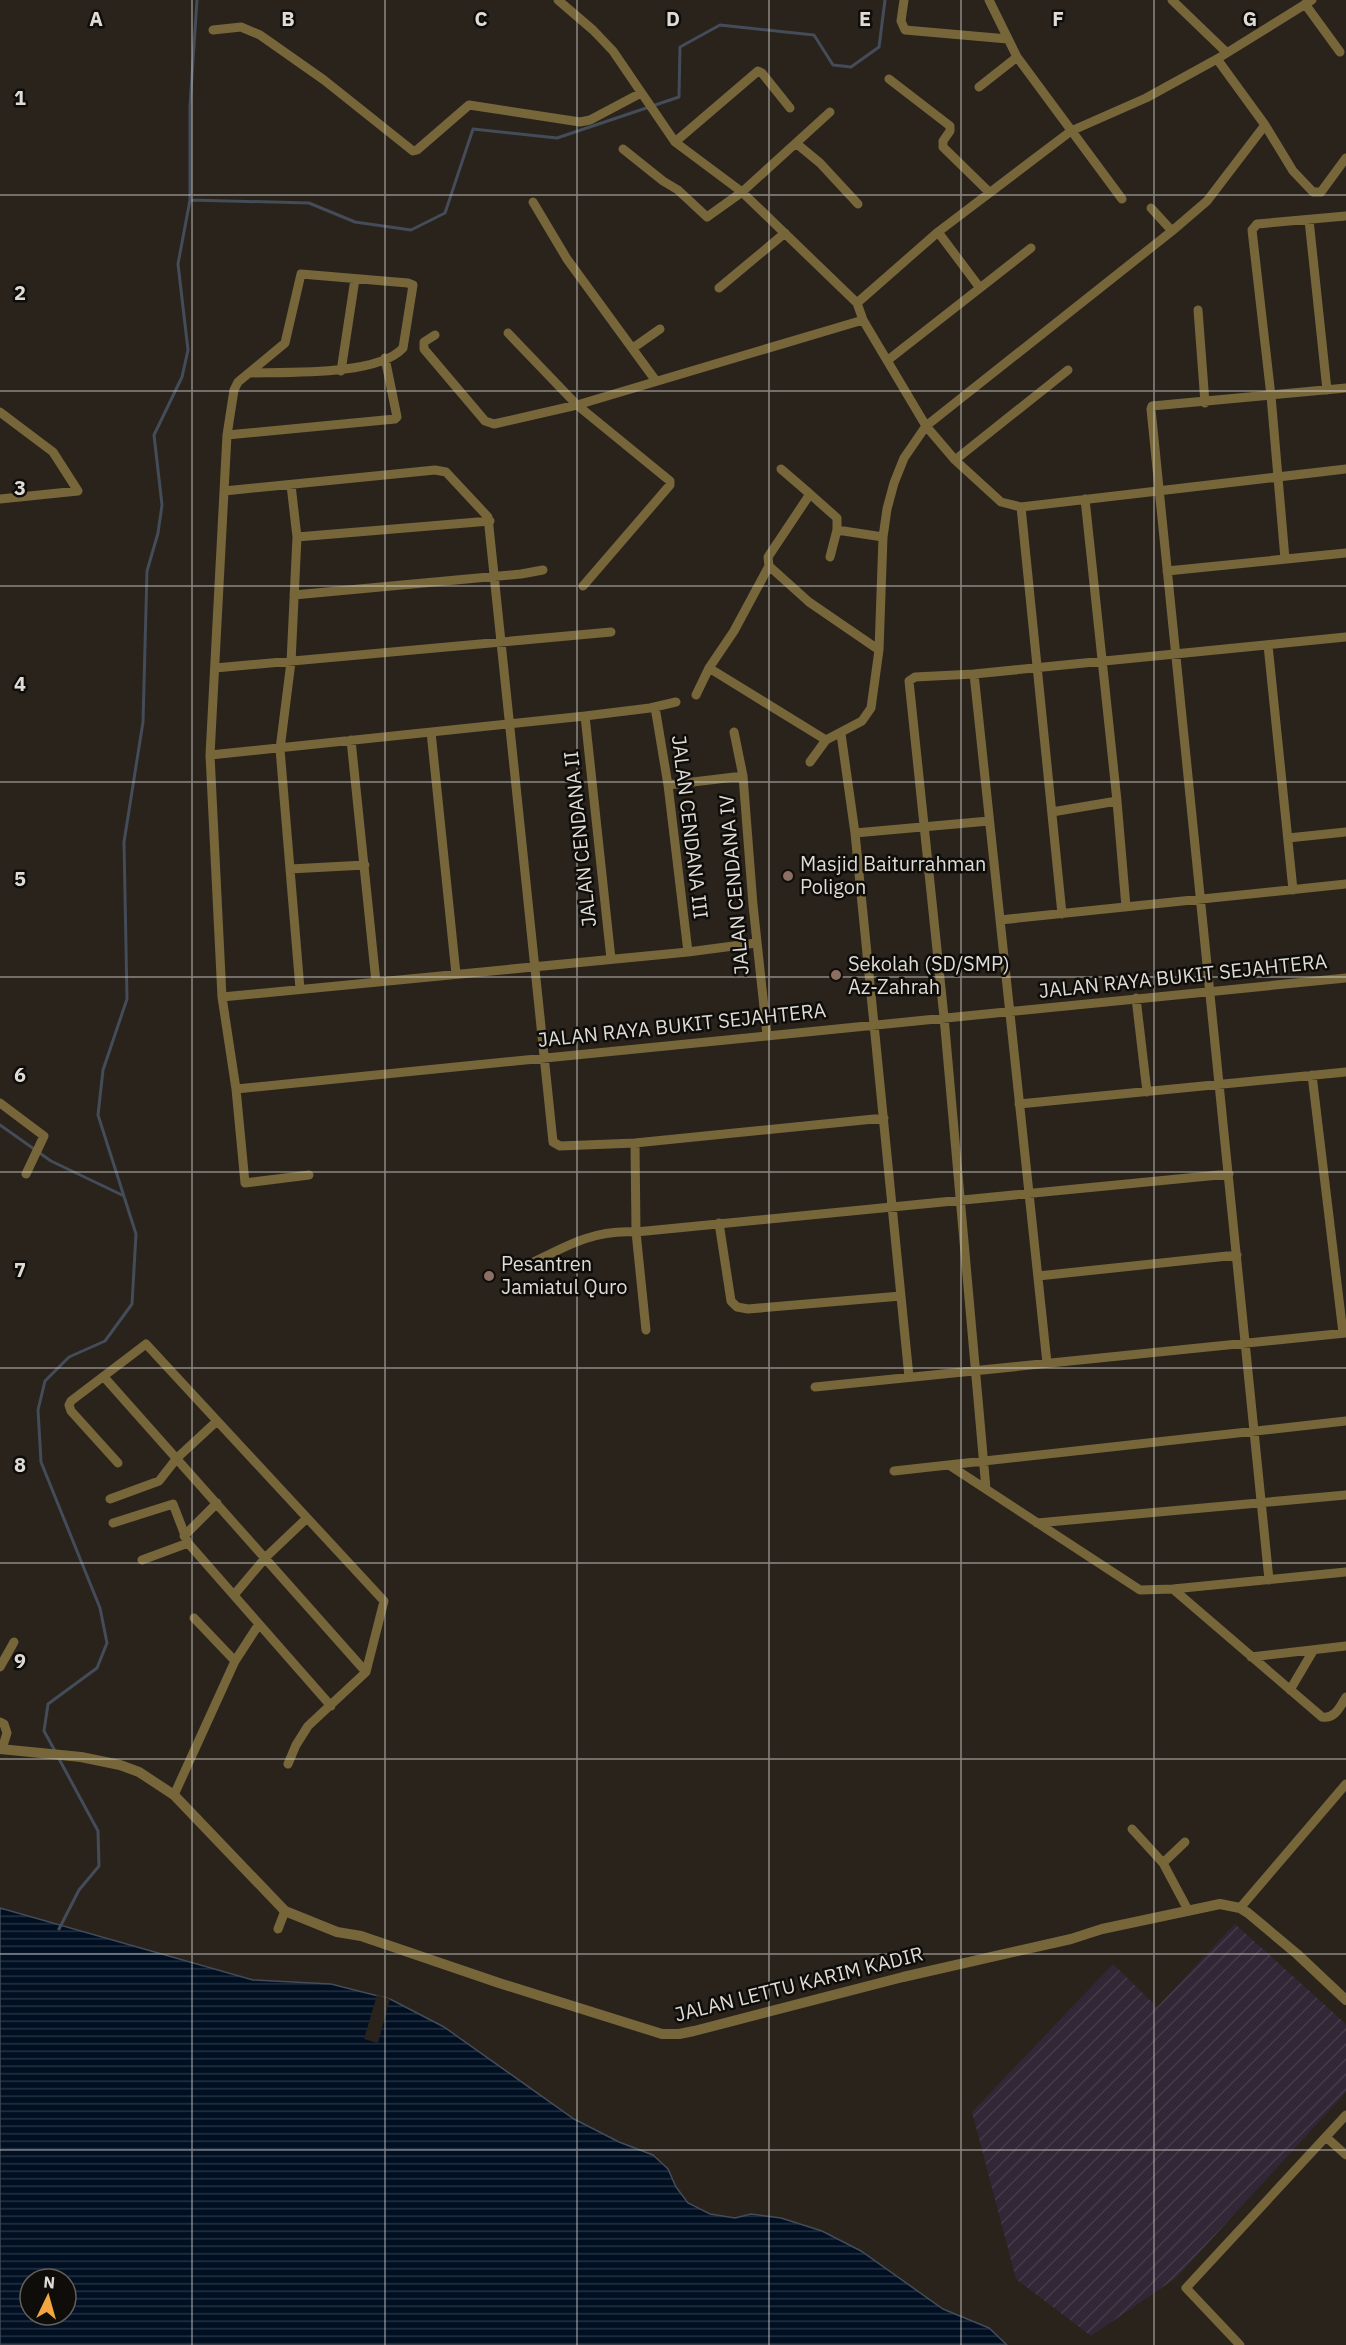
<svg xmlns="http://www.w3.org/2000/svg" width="1346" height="2345" viewBox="0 0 1346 2345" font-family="'IBM Plex Sans',sans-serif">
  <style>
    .industrial { fill: url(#industrial-furrows) }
    .water { fill: url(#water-rules); stroke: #434c58; stroke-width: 1.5; fill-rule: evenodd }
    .pier { fill: #29231c }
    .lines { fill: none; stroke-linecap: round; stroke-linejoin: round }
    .stream { stroke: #434c58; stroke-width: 3 }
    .minor { stroke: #766639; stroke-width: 9 }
    .tertiary { stroke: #766639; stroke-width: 10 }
    .grid { fill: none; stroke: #dfdbd6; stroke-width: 1.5; stroke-opacity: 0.55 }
    .education-dot { fill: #8d6e63; stroke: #0f0d0a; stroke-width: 2 }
    .labels { text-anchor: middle; stroke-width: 5; stroke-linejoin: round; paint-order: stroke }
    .street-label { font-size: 20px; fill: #dfdbd6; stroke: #0f0d0a }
    .poi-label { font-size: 20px; fill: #dfdbd6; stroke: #0f0d0a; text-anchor: start }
    .grid-label { font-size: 20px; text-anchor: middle; font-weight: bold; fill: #dfdbd6; stroke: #0f0d0a; stroke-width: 5; stroke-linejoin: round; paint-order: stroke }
  </style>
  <defs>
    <pattern id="industrial-furrows" width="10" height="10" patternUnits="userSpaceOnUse" patternTransform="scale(1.5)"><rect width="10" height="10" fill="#312736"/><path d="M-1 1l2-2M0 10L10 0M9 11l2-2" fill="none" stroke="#453c49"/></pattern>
    <pattern id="water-rules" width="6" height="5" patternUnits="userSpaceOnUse" patternTransform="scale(1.5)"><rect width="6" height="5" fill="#000f22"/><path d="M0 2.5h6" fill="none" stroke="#253141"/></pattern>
  </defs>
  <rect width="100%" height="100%" fill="#29231c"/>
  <path class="industrial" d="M1235 1924 1346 2024V2092L1176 2278 1091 2336 1016 2279 972 2112 1113 1964 1157 2007Z"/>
  <path class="water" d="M0 1908 253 1980 331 1984 390 1999 444 2027 574 2119 619 2142 653 2155 668 2169 676 2187 688 2203 710 2214 735 2218 751 2214 781 2218 822 2231 861 2251 943 2309 989 2328 1007 2345H0ZM30 2279H66V2315H30Z"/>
  <path class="pier" d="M377 1995 390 1999 378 2043 364 2039Z"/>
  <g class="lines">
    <path class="stream" d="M190 200 309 203 355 222 411 230 445 213 473 129 557 138 679 97 680 47 720 25 814 35 833 65 851 67 879 47 885 0
      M0 1125 51 1161 122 1195
      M55 1751 44 1731 48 1704 97 1668 107 1643 100 1608 41 1462 38 1410 45 1381 69 1357 105 1341 132 1304 136 1234 98 1115 103 1070 127 999 124 842 143 722 147 571 158 533 162 505 154 435 182 377 188 350 178 264 190 200V106L197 0
      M58 1757 98 1831 99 1866 79 1890 59 1929"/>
    <path class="minor" d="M558 0 593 30 613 51 675 142 742 192 857 303 863 320 926 426 955 460 1001 502 1021 507 1346 469
      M904 0 901 21 905 30 1008 39
      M989 0 1017 57 1122 199
      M1172 0 1226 52
      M1305 4 1340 52
      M213 30 241 27 260 35 324 80 413 151 417 150 469 105 580 122 590 120 641 93
      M1217 59 1265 125 1293 171 1313 192H1321L1346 158
      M889 79 950 126V131L943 141V147L989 192
      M979 87 1017 57
      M675 142 758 71 762 73 790 108
      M797 144 820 163 858 204
      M623 149 663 181 678 190 707 217 742 192 830 112
      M533 202 567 259 656 381
      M1309 220 1327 390
      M1172 231 1207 201 1265 125
      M719 288 785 233
      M980 288 1031 248
      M857 303 938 232 1071 131 1146 98 1217 59 1312 0
      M1198 310 1205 403
      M508 333 577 405 670 481V485L583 586
      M435 335 424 342V349L485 421 494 424 577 405 863 320
      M633 348 660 329
      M888 360 980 288 938 232
      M341 371 355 279
      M249 373C285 372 378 376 403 348L413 285 408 283 301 274 285 343 238 382 234 390 227 435 210 755 222 997 236 1089 245 1183 309 1175
      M0 412 53 452 78 491 0 499
      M227 435 395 419 397 417 385 358
      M955 460 1068 370
      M291 485 297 537 291 662 280 749 300 989
      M224 491 435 470 446 472 488 517 553 1142 560 1146 635 1143 884 1118
      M810 494 837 518V530L830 557
      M1085 499 1117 801 1126 907
      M1021 507 1062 914
      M837 530 883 537
      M297 537 490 521
      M1285 559 1271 396 1252 230 1257 224 1346 216
      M769 566 809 602 879 650
      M1167 571 1346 553
      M294 595 521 574 543 570
      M1268 645 1293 890
      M215 668 611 632
      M709 668 826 740
      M974 674 1047 1363
      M696 695 709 668 734 631 769 566 768 557 810 494 781 469
      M655 707 668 785 688 952
      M585 716 611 959
      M431 732 456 974
      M734 732 743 776 753 905 767 1035
      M841 734 855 833 909 1377
      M351 740 376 982
      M210 755 585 716 650 708 676 702
      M810 762 826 740 862 721 871 708 879 650 883 537 887 509 894 483 904 458 926 426 1172 231 1151 208
      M668 785 743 776
      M1052 812 1117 801
      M855 833 989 821
      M1288 838 1346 832
      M290 869 365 865
      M1000 920 1346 884
      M222 997 688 952 756 943
      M1136 998 1147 1092
      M1312 1075 1343 1333
      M236 1089 1346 978
      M0 1103 44 1136 26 1174
      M1019 1104 1346 1072
      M635 1143 636 1232 646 1330
      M719 1223 731 1301 737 1307 748 1309 901 1296
      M526 1266C564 1247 593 1229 636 1232L1229 1174
      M1038 1276 1237 1255
      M104 1377 366 1672
      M815 1387 1346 1333
      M118 1463 71 1411 69 1405 71 1401 146 1344 384 1601 366 1672 308 1726 296 1745 288 1764
      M949 1465 1140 1590 1173 1589 1346 1572
      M894 1471 1346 1421
      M986 1489 944 1017 909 681 915 677 974 674 1346 637
      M110 1499 159 1481 177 1458 217 1421
      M113 1523 173 1504 188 1543 331 1706
      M1037 1523 1346 1495
      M184 1536 217 1503
      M142 1560 188 1543
      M1269 1580 1151 409 1152 406 1346 388
      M1173 1589 1322 1717C1335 1719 1340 1707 1346 1697
      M234 1595 266 1557 307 1518
      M194 1618 235 1661
      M1251 1657 1346 1646
      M0 1667 14 1642
      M1290 1690 1313 1651
      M0 1722 4 1724 7 1733 2 1749
      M174 1795 235 1661 259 1624
      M1132 1829 1163 1863 1188 1910
      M1163 1863 1185 1842
      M1240 1908 1346 1784
      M278 1929 285 1911
      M1326 2137 1346 2155
      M1240 2345 1186 2288 1346 2115"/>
    <path class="tertiary" d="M0 1749 81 1757 120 1765 139 1772 174 1795 285 1911 337 1932 361 1936 499 1983 662 2034H679L694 2031 903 1977 1071 1939 1102 1929 1220 1904 1240 1908 1248 1913 1297 1954 1346 2000"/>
  </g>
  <path class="grid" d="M192 0V2345M385 0V2345M577 0V2345M769 0V2345M961 0V2345M1154 0V2345M0 195H1346M0 391H1346M0 586H1346M0 782H1346M0 977H1346M0 1172H1346M0 1368H1346M0 1563H1346M0 1759H1346M0 1954H1346M0 2150H1346"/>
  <g class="education-dot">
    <circle cx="788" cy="876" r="6"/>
    <circle cx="836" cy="975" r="6"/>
    <circle cx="489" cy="1276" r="6"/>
  </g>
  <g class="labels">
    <g class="street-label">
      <text transform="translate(690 827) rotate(83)" y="7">JALAN CENDANA III</text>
      <text transform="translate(580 839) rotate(-96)" y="7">JALAN CENDANA II</text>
      <text transform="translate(734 885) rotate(-95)" y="7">JALAN CENDANA IV</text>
      <text transform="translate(1183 976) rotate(-6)" y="7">JALAN RAYA BUKIT SEJAHTERA</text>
      <text transform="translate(682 1025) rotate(-6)" y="7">JALAN RAYA BUKIT SEJAHTERA</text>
      <text transform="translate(799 1984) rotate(-14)" y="7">JALAN LETTU KARIM KADIR</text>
    </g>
    <g class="poi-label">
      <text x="800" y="871">Masjid Baiturrahman<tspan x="800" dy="23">Poligon</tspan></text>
      <text x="848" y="971">Sekolah (SD/SMP)<tspan x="848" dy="23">Az-Zahrah</tspan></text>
      <text x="501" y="1271">Pesantren<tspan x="501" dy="23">Jamiatul Quro</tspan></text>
    </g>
  </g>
  <g class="grid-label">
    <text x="96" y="26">A</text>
    <text x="288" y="26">B</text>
    <text x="481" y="26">C</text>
    <text x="673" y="26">D</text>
    <text x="865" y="26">E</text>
    <text x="1058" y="26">F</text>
    <text x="1250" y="26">G</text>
    <text x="20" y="105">1</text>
    <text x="20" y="300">2</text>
    <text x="20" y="495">3</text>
    <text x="20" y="691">4</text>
    <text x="20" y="886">5</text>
    <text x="20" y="1082">6</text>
    <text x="20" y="1277">7</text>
    <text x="20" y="1472">8</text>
    <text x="20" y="1668">9</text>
  </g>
  <g transform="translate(48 2297) rotate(5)"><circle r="28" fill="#0f0d0a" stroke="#625f5c" stroke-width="1.5"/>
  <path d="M0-4.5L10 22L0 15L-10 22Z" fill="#f2a541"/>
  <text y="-9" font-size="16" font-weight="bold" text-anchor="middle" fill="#dfdbd6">N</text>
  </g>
</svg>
